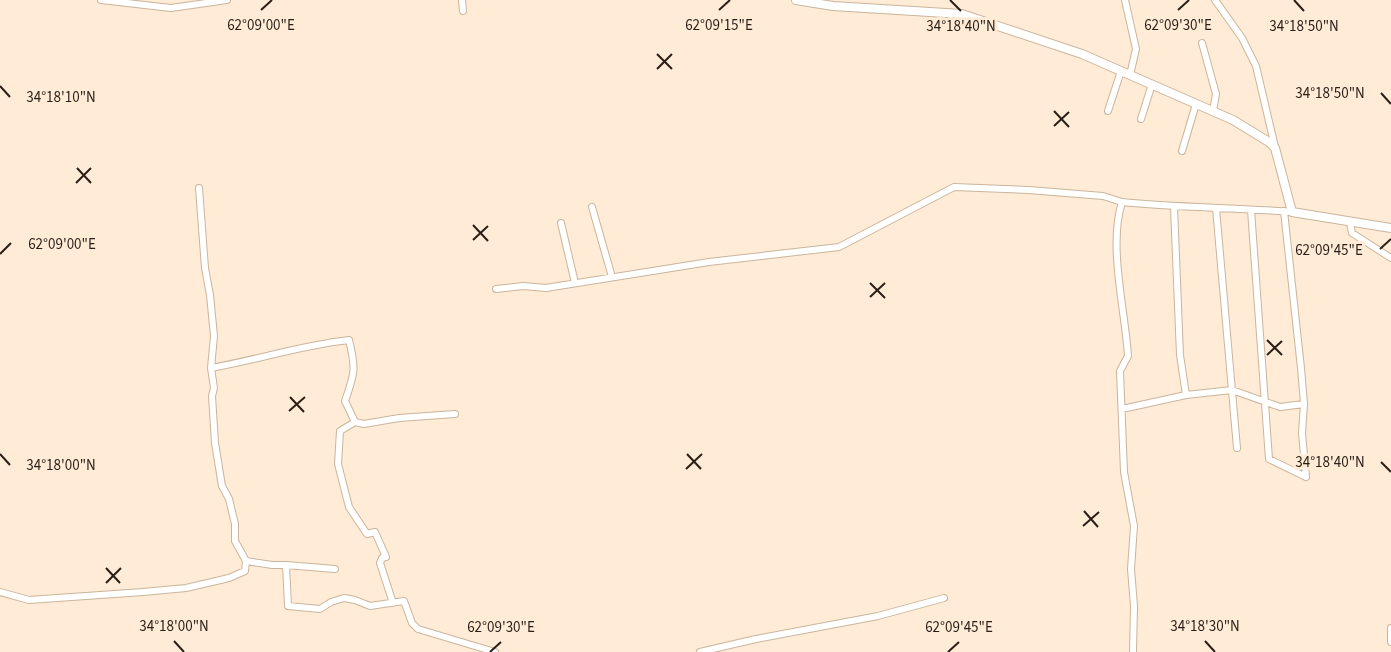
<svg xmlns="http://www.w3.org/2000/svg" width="1391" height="652" viewBox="0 0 1391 652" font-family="'Source Sans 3',sans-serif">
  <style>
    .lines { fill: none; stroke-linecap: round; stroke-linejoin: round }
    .minor-casing { stroke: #cbb49b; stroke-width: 8 }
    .tertiary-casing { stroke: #cbb49b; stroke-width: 10 }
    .minor { stroke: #fff; stroke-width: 6 }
    .tertiary { stroke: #fff; stroke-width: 8 }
    .ticks { fill: none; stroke: #281f16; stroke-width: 2 }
    .ticks-label { font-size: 15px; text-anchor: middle; fill: #281f16; stroke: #ffebd6; stroke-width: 6; stroke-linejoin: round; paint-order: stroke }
  </style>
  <rect width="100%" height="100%" fill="#ffebd6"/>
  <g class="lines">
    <g class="minor-casing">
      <path id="minor" d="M101 0 171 8 227 0
        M462 0 463 11
        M1125 0 1136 49 1130 75
        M1215 0 1242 38 1256 66 1275 147
        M1202 43 1216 94 1213 111
        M1108 111 1121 71
        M1141 119 1152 84
        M1182 151 1196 104
        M199 188 205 268 210 295 214 336 211 368 214 388 212 396 215 443 222 486 229 499 235 524V541L246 561
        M592 207 612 277
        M1174 207 1180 355 1186 395
        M1216 208 1237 448
        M1251 210 1269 459 1306 477
        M1284 211 1301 368 1304 404 1302 433 1306 477
        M561 223 575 283
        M1350 223 1352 233 1391 258
        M496 289 523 286 546 288 709 262 839 247 954 187 1029 190 1103 196 1122 202
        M211 368C257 360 302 345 349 340 356 368 355 373 345 401L355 422 364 424 399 418 455 414
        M1122 409 1186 395 1232 390 1280 407 1304 404
        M355 422 340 431 338 464 349 507 367 534 375 532 386 557 382 558 380 563 393 603
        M286 565 335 569
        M0 592 29 600 143 592 186 588 229 578 245 571 246 561 272 565H286L288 606 320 609 331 602 344 598 355 600 370 606 404 601 412 623 418 629 495 652
        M1391 628V642
        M700 652 756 639 878 616 944 598
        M1133 652 1134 606 1131 569 1134 526 1124 472 1120 371 1128 356C1125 309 1108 246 1122 202 1178 208 1235 207 1292 212"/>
    </g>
    <g class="tertiary-casing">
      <path id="tertiary" d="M796 0 833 6 962 14 1082 54 1233 120 1269 142 1275 148 1292 212 1391 228"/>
    </g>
    <use href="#minor" class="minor"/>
    <use href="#tertiary" class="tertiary"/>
  </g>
  <path class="ticks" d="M950 0 961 11M1294 0 1304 11M261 10 272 0M719 10 730 0M1178 10 1189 0M657 54 672 69M657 69 672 54M0 86 10 97M1381 93 1391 104M1054 111 1069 127M1054 126 1069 112M77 168 91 183M76 183 91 168M473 225 488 241M473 240 488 226M1380 249 1391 239M0 254 11 243M870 283 885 298M870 297 885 283M1267 340 1282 355M1267 355 1282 341M290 397 304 412M289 411 305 397M0 454 10 465M687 454 701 469M1381 462 1391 472M686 469 702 454M1084 511 1098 527M1083 526 1099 512M106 568 120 583M106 583 121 568M174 641 184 652M1205 641 1215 652M490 652 501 642M948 652 959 642"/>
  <g class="ticks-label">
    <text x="261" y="30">62°09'00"E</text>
    <text x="719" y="30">62°09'15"E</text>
    <text x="1178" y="30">62°09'30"E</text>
    <text x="961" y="31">34°18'40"N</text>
    <text x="1304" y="31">34°18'50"N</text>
    <text x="1330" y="98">34°18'50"N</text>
    <text x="61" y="102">34°18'10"N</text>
    <text x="62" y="249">62°09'00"E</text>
    <text x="1329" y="255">62°09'45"E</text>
    <text x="1330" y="467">34°18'40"N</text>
    <text x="61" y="470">34°18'00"N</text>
    <text x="174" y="631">34°18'00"N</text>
    <text x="1205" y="631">34°18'30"N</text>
    <text x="501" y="632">62°09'30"E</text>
    <text x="959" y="632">62°09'45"E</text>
  </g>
</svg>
